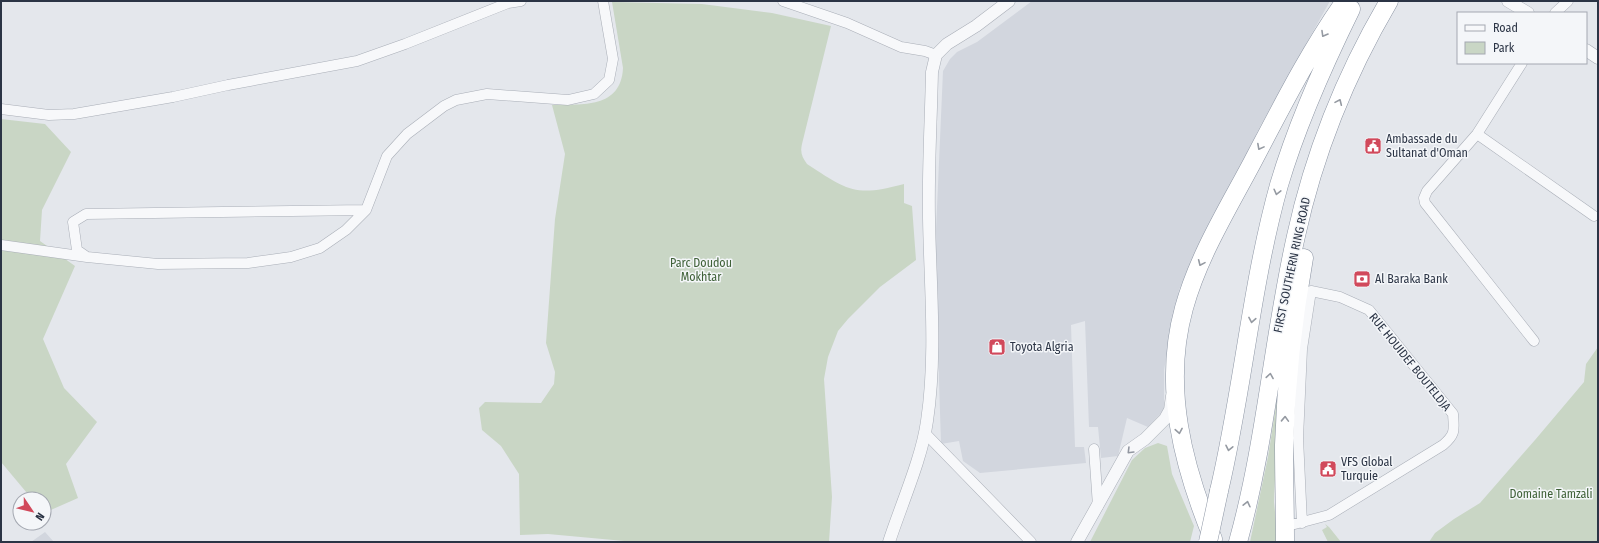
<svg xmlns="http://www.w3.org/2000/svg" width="1599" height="543" viewBox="0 0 1599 543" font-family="'Fira Sans Condensed',sans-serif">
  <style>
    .built { fill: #d2d6de }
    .green { fill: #c9d6c5 }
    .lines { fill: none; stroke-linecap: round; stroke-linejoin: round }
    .minor-casing { stroke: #a9aeb7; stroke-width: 11 }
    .tertiary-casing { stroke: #a9aeb7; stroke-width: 13 }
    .motorway-casing { stroke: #8b94a3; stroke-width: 19 }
    .minor { stroke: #f7f8fa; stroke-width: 10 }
    .tertiary { stroke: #f7f8fa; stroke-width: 12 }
    .motorway { stroke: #fff; stroke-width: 18 }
    .motorway-bridge-casing { stroke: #8b94a3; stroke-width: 19; stroke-linecap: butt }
    .motorway-bridge { stroke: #fff; stroke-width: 18 }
    .oneway { stroke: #959aa2 }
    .oneway2 { stroke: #9196a0 }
    .labels { text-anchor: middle; stroke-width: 3; stroke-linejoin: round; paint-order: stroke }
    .poi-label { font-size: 12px; fill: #2b3445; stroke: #f4f6f9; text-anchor: start }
    .park-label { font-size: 12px; fill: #3f6138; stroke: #f4f6f9 }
    .street-label { font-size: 12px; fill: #2b3445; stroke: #f4f6f9 }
  </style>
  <rect width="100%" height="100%" fill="#e4e7ec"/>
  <path class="built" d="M1032 1H1330L1261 125 1200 246 1179 290 1164 370V410L1148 427 1127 418 1118 456 1101 458 1098 427H1089L1085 321 1071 325 1075 447H1084L1086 463 980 473 963 461 959 441 941 444 935 253 943 71 950 59 957 52 977 42Z
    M45 532 54 542H31Z"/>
  <path class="green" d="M612 2 702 4 772 13 831 26 802 144C800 153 802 157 807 164 848 191 856 197 904 184V203L912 206 916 260 880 287 848 319 838 331 828 357 824 379 832 497 829 542H635L548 534 520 535 519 474 501 446 482 430 479 408 485 402 541 403 554 384 555 372 546 343 555 219 565 154 552 105C582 104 621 109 623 68Z
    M1 119 45 124 71 152 42 210 40 241 75 266 43 339 64 388 97 422 66 464 78 498 44 513V499H32L1 462Z
    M1598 347V542H1429L1435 533 1454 519 1480 503 1535 440 1584 382 1586 364Z
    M1279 387 1274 502 1278 542H1250L1268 457Z
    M1158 443 1167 446 1172 474 1194 526 1190 542H1090L1132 460 1145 448Z
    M1325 524 1329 527 1341 542H1328L1322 530 1327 527Z"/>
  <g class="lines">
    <g class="minor-casing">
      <path id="minor" d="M783 1 847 23 901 47 925 51 936 55
        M1555 13 1568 1
        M1522 63 1477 134 1427 191 1424 198 1425 203 1534 341
        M1 109 49 115 74 114 173 97 228 85 357 61 405 44 508 3 521 1
        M1477 134 1594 216
        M1 245 87 257 158 264 248 263 291 257 320 248 346 230 366 210 387 156 407 134 444 106 456 100 487 94 568 100 594 94 609 80 613 59 603 1
        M87 257 77 250 73 222 86 214 366 210
        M925 433 1031 542
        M1094 449 1098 506
        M1291 525 1329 515 1443 445C1456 434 1454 430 1453 414L1369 310 1340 297 1311 291 1302 349 1298 438 1302 523"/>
    </g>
    <g class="tertiary-casing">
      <path id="tertiary" d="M1508 1 1528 13
        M1586 50 1598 58
        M889 542C901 505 922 458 927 421 937 354 930 285 929 218 928 169 931 121 932 72L936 55 947 44 976 26 1009 1
        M1077 542 1128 451 1145 439 1165 419 1170 410 1172 396"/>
    </g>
    <g class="motorway-casing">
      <path id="motorway" d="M1219 491C1243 390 1251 285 1279 185 1297 124 1323 66 1351 9
        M1213 539C1183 466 1162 387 1184 308 1198 257 1227 210 1252 163 1281 108 1309 52 1345 1
        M1238 542C1266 442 1273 337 1296 236 1314 154 1346 74 1389 1
        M1285 542C1285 510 1284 477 1284 445 1286 383 1293 319 1304 258"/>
    </g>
    <use href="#minor" class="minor"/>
    <use href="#tertiary" class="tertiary"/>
    <use href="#motorway" class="motorway"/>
    <g class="motorway-bridge-casing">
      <path id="motorway-bridge" d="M1208 542 1219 491"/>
    </g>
    <use href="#motorway-bridge" class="motorway-bridge"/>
  </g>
  <defs><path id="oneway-chevron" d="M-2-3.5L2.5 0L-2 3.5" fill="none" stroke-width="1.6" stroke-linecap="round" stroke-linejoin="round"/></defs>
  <g class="oneway">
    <use href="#oneway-chevron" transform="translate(1324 34) rotate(120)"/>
    <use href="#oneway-chevron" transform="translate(1339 102) rotate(-66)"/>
    <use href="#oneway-chevron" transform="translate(1260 147) rotate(118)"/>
    <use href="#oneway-chevron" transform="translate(1277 192) rotate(104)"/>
    <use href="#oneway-chevron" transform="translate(1201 263) rotate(114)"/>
    <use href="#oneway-chevron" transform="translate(1252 320) rotate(100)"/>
    <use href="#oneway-chevron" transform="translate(1270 376) rotate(-81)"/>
    <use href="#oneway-chevron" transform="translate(1285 419) rotate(-88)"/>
    <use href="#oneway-chevron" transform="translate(1179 431) rotate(80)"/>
    <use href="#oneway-chevron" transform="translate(1229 448) rotate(102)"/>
    <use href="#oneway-chevron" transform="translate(1247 504) rotate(-77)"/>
  </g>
  <use class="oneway2" href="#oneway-chevron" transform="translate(1130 451) rotate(135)"/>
  <defs>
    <g id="civic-square" transform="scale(0.9)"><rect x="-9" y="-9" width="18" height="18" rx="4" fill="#d1495b" stroke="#f4f6f9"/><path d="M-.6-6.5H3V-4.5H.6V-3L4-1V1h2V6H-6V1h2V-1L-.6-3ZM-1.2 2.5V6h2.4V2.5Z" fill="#fff"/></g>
    <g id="bank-square" transform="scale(0.9)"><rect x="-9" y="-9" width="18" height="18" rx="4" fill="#d1495b" stroke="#f4f6f9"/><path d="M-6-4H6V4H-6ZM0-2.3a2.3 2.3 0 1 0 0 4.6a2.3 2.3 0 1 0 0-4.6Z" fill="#fff"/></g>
    <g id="shop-square" transform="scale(0.9)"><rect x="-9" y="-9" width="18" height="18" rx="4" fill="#d1495b" stroke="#f4f6f9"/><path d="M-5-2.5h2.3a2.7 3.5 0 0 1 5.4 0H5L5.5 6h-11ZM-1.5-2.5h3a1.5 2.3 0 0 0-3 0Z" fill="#fff"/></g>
  </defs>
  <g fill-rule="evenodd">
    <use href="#civic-square" x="1373" y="146"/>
    <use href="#bank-square" x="1362" y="279"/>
    <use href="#shop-square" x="997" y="347"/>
    <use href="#civic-square" x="1328" y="469"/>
  </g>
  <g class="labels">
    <g class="poi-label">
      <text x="1386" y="143">Ambassade du<tspan x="1386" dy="14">Sultanat d'Oman</tspan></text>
      <text x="1375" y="283">Al Baraka Bank</text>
      <text x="1010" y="351">Toyota Algria</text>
      <text x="1341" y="466">VFS Global<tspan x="1341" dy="14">Turquie</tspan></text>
    </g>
    <g class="park-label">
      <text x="701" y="267">Parc Doudou<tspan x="701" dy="14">Mokhtar</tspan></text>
      <text x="1551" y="498">Domaine Tamzali</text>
    </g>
    <g class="street-label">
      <text transform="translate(1292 265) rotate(-78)" y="4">FIRST SOUTHERN RING ROAD</text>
      <text transform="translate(1410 362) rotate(51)" y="4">RUE HOUIDEF BOUTELDJA</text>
    </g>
  </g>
  <rect width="1599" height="543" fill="none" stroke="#2b3445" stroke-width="4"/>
  <rect x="1457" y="12" width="130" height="52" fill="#f4f6f9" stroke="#a4a8b1"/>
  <rect x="1465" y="25" width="20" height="6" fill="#f7f8fa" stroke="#a4a8b1"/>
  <text x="1493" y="32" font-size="12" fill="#2b3445">Road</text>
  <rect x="1465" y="42" width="20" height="12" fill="#c9d6c5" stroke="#a4a8b1"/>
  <text x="1493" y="52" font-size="12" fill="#2b3445">Park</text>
  <g transform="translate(32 511) rotate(125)"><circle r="19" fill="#f4f6f9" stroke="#a4a8b1"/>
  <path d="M0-3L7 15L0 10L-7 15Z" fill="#d1495b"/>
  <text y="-6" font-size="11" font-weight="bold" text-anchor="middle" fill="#2b3445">N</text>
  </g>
</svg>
